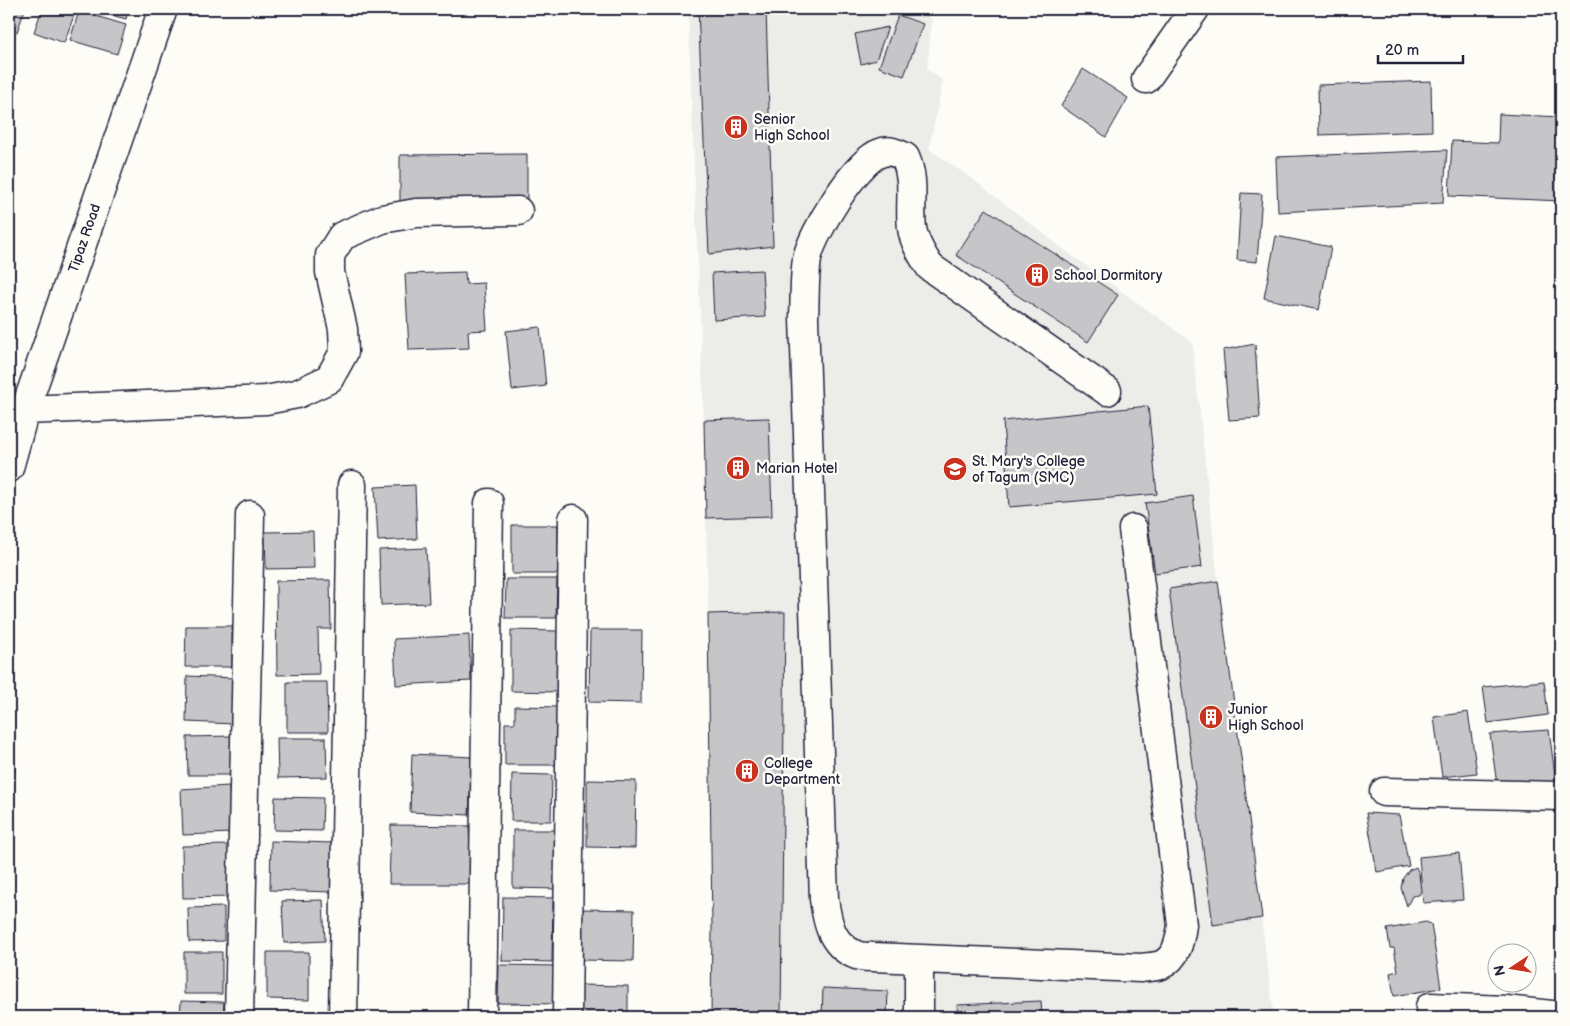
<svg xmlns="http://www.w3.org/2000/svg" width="1570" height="1026" viewBox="0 0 1570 1026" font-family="'Balsamiq Sans',sans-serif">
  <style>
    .built { fill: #ecece9 }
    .building { fill: #c6c6c8; stroke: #22223b }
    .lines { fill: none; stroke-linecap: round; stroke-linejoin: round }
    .minor-casing { stroke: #22223b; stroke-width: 31 }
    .minor { stroke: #fdfcf7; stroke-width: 28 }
    .labels { text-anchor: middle; stroke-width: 5; stroke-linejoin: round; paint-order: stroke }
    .poi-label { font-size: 14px; fill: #22223b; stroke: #fdfcf7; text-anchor: start }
    .street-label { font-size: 14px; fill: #22223b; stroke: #fdfcf7 }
  </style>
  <rect width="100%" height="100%" fill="#fdfcf7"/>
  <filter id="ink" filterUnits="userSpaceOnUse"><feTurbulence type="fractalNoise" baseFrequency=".02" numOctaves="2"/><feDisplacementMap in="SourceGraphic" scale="10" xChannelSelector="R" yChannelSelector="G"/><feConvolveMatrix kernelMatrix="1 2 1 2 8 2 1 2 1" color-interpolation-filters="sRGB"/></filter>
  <g filter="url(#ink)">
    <path class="built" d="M688 9H918L932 19 927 69 943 81 929 149 975 181 1070 254 1192 342 1218 581 1274 1017H711L712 927 708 614 704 420Z"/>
    <path class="building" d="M9 9H25L17 32 9 29Z
      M42 9 76 10 64 43 34 32Z
      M88 9H128L126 19Z
      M698 9H766L773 246 709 254Z
      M79 11 126 25 117 54 70 40Z
      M898 15 923 24 904 76 879 67Z
      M888 27 876 60 861 64 855 34Z
      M1083 69 1128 98 1106 137 1061 106Z
      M1431 81 1432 131 1319 135 1318 85Z
      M1499 114 1561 117V201L1449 196 1452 141 1498 143Z
      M1447 150 1443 203 1278 212 1276 157Z
      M527 154V201L400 202V155Z
      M1241 193 1262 194 1257 262 1237 260Z
      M986 209 1118 295 1088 342 956 255Z
      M1276 236 1331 247 1319 310 1264 298Z
      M762 270 765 317 714 320 712 273Z
      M465 272 466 284 484 283 487 330 468 331 469 348 409 350 405 274Z
      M540 327 546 386 512 390 506 331Z
      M1255 344 1260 418 1229 420 1223 350Z
      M1148 406 1157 494 1009 507 1003 421Z
      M769 418 772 516 706 518 704 420Z
      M415 485 417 539 378 541 375 487Z
      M1193 496 1202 567 1155 573 1145 503Z
      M512 525H558V574H512Z
      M313 531 314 568 266 569 265 532Z
      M426 548 429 603 381 605 379 550Z
      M506 579H557L556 618H505Z
      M330 580 331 629H318L319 674 277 675 276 581Z
      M1218 581 1262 918 1213 925 1169 589Z
      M785 612 781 1017H711L712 927 708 614Z
      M186 626H232V667H185Z
      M511 630 559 631V692L511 691Z
      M590 630H642L641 703 589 702Z
      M469 635 471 681 396 685 394 639Z
      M187 676 236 678 235 724 186 722Z
      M1544 681 1548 715 1488 723 1483 687Z
      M287 682H327L328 732H287Z
      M515 706 559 707 558 765H505V723H515Z
      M1468 712 1477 773 1442 777 1434 717Z
      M1549 730 1556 783 1497 785 1490 734Z
      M232 736 233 775H188L187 737Z
      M277 738H326L327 777 278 778Z
      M412 754 472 757 469 815 410 812Z
      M9 765 15 768 9 827Z
      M512 774 552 775 551 821H511Z
      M587 780 636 781 635 848 587 847Z
      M229 786 231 833 183 835 181 789Z
      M275 797 323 798 322 831 274 830Z
      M1366 813 1399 815 1409 866 1377 872Z
      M391 825 469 826 471 884H389Z
      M513 830H557L556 889 513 888Z
      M271 841 333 843 332 892 270 890Z
      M230 845 231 897 183 898 182 846Z
      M1459 853 1463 900 1423 903 1419 857Z
      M1416 867 1419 874 1421 891 1419 895 1412 896 1407 906 1401 888 1403 878 1409 870Z
      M503 897 553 898 552 962 502 961Z
      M323 900 325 941 284 943 282 901Z
      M224 907V941L189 942 188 908Z
      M581 909 634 910 633 961 580 960Z
      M1426 922 1431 924 1441 988 1394 996 1390 973 1398 971 1394 948H1390L1387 929Z
      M184 952H222V994H184Z
      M267 952H309V1000L267 999Z
      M499 965 559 966V1004L498 1003Z
      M578 985 628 986V1017H577Z
      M823 988 888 991 887 1017H822Z
      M181 1001 224 1002 223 1017H180Z
      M1041 1001 1042 1017H958L957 1005Z"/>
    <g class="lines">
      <g class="minor-casing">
        <path id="minor" d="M1146 79 1195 9
          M1107 391 930 267C922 255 914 242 912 228 909 202 916 182 905 157 897 153 889 149 880 153 856 161 811 235 807 259 804 278 805 298 804 318L824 899C827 921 831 944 854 954 859 957 868 957 873 957L1141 968C1147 967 1155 967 1161 965 1177 958 1180 940 1182 925L1133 529
          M25 410 266 400 297 394 329 379 344 352 343 329 330 272V255L342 236 382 219 416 213 518 211
          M9 468 25 410 163 9
          M1384 792 1561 796
          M919 959V1017
          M1430 1007 1506 1010 1561 1016
          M239 1017 250 515
          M343 1017 352 485
          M482 1017 489 503
          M567 1017 573 519"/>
      </g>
      <use href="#minor" class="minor"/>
    </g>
  </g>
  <defs>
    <g id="building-disc" transform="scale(1.25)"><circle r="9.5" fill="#c8321e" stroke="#fdfcf7"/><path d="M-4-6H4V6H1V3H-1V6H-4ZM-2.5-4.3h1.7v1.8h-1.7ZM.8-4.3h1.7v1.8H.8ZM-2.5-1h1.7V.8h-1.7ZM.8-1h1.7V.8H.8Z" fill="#fff"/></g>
    <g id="university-disc" transform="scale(1.25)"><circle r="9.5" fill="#c8321e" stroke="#fdfcf7"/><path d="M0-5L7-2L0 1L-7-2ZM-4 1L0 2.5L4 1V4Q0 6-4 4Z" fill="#fff"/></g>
  </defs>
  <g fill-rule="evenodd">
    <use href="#building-disc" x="736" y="127"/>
    <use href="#building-disc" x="1037" y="275"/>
    <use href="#building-disc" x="738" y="468"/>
    <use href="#university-disc" x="955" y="469"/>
    <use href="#building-disc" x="1211" y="717"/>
    <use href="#building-disc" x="747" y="771"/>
  </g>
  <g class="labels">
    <g class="poi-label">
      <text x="754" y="124">Senior<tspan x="754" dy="16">High School</tspan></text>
      <text x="1054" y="280">School Dormitory</text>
      <text x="972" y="466">St. Mary's College<tspan x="972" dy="16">of Tagum (SMC)</tspan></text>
      <text x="756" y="473">Marian Hotel</text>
      <text x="1228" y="714">Junior<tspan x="1228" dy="16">High School</tspan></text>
      <text x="764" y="768">College<tspan x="764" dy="16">Department</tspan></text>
    </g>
    <g class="street-label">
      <text transform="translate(84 238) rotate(-71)" y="5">Tipaz Road</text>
    </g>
  </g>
  <rect width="1570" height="1026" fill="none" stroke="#fdfcf7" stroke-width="30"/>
  <rect x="15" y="15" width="1540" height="996" fill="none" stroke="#22223b" stroke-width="2" filter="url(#ink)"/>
  <g transform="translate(1512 968) rotate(258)"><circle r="24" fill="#fdfcf7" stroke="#a5a5ac"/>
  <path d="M0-4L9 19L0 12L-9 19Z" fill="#c8321e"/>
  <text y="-8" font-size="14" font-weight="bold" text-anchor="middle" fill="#22223b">N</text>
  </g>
  <path d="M1378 55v8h85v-8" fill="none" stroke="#22223b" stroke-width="2.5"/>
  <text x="1385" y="55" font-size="15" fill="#22223b" stroke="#fdfcf7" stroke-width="4" paint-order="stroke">20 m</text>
</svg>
